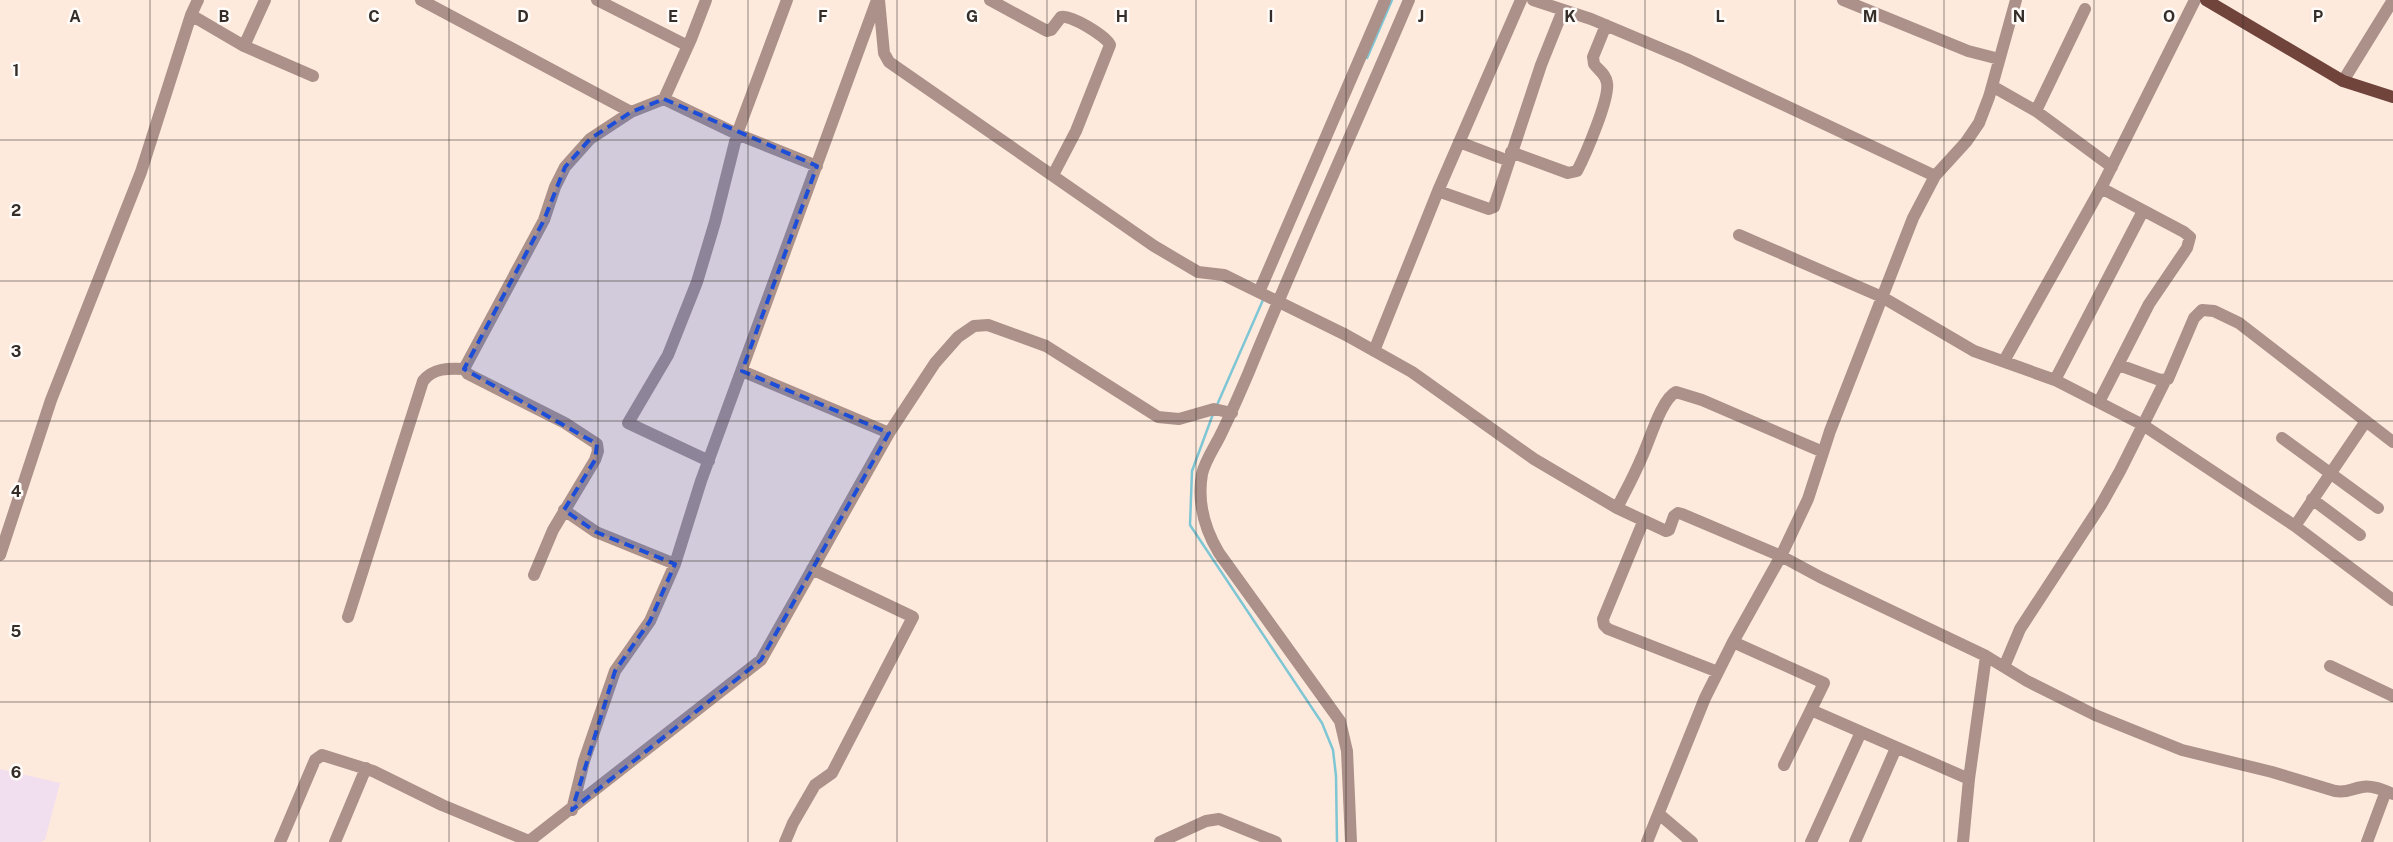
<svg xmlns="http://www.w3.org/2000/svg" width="2393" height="842" viewBox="0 0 2393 842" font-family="'Public Sans',sans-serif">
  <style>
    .industrial { fill: #f1deee }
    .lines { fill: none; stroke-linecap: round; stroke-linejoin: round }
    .stream { stroke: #7fc6d5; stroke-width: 2.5 }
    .minor { stroke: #ab918a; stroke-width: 12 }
    .major { stroke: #70443a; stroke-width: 12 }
    .marked { fill: #1d4ed8; fill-opacity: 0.2; stroke: #1d4ed8; stroke-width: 4; stroke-dasharray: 10 6; stroke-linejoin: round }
    .grid { fill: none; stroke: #342d28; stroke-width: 1; stroke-opacity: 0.55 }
    .grid-label { font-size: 16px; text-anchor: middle; font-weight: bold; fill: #342d28; stroke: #fffbf8; stroke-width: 5; stroke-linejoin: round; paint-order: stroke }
  </style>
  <rect width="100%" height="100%" fill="#feeadd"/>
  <path class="industrial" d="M0 769 60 783 45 840 40 842H0Z"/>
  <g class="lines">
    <path class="stream" d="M1367 58 1392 0
      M1217 405 1263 300
      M1213 414 1192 471 1190 525 1322 723 1333 750 1336 776 1337 842"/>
    <path class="minor" d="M421 0 631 112
      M597 0 688 46
      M706 0 691 39 664 99 737 134 817 166
      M879 0 884 53 889 62 1154 246 1198 272 1224 275 1346 335 1412 372 1534 459 1617 508 1666 531 1669 530 1674 516 1678 513 1682 514 1781 556 1820 577 1986 656 2027 681 2095 715 2182 750 2272 772 2335 791C2348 793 2350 789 2362 787 2372 785 2383 790 2393 794
      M990 0 1047 31 1051 30 1061 17C1070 14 1106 36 1110 45L1076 131 1053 175
      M1533 0 1591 19 1686 59 1935 176
      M1843 0 1968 51 1999 59
      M191 15 244 46 313 76
      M244 46 265 0
      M2343 81 2393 0
      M1992 86 2036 111 2085 9
      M2036 111 2112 167
      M1459 142 1509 161
      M1511 152 1568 173 1577 171C1585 156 1610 98 1607 83 1606 74 1598 70 1594 64L1593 57 1606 25
      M1438 191 1489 209 1494 207 1541 65 1563 10
      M1739 235 1882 297 1974 351 2055 380 2143 425 2295 526 2393 600
      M1259 292 1385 0
      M1374 351 1438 191 1521 0
      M2004 361 2101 188 2195 0
      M2119 365 2160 380 2168 379 2194 318 2202 310 2214 311 2239 323 2393 442
      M742 371 889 433
      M2055 380 2143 211
      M2099 402 2149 304 2187 248 2190 237 2184 232 2101 188
      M2282 438 2378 508
      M709 461 628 423 668 355 697 282 715 222 737 134 787 0
      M2312 499 2360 535
      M1617 508C1625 492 1634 476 1641 459 1649 443 1661 399 1676 392L1702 400 1823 452
      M564 510 596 532 675 564
      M1643 522 1603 619 1604 625 1608 629 1718 672
      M2295 526 2366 421
      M0 555 51 400 141 172 191 15 198 0
      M534 575 553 530 595 460 598 451 597 444 565 423 468 374 464 369 544 220 555 187 565 167 590 139 631 112 664 99
      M348 617 423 381C433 368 449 368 464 369
      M1733 642 1824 683 1784 765
      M2330 666 2393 696
      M2004 667 2020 629 2101 505 2120 471 2165 381
      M1811 710 1969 779
      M572 810 584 761 615 671 650 621 675 564 701 481 877 0
      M1659 814 1692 842
      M280 842 315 760 322 755 373 771 442 805 529 841
      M335 842 366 768
      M528 842 761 660 889 433 935 363 958 337 974 326 988 325 1046 346 1158 417 1179 419 1214 409 1232 413
      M785 842 793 823 815 785 832 773 913 617 812 569
      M1160 842 1206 821 1219 819 1276 842
      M1351 842 1347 751 1340 721 1219 553C1204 528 1197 503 1202 474 1205 461 1214 448 1220 436 1230 416 1239 395 1248 374 1299 249 1356 125 1409 0
      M1647 842 1705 698 1733 642 1781 556 1808 499 1830 431 1913 218 1935 176 1966 142 1979 123 1989 97 2016 0
      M1811 842 1861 732
      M1855 842 1896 748
      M1963 842 1969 779 1986 656
      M2367 842 2386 791"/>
    <path class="major" d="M2206 0 2343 81 2393 97"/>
  </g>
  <path class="marked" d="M664 99 817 166 742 371 889 433 761 660 572 810 615 671 650 621 675 564 596 532 564 510 595 460 597 444 464 369 544 220 565 167 590 139 631 112Z"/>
  <path class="grid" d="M150 0V842M299 0V842M449 0V842M598 0V842M748 0V842M897 0V842M1047 0V842M1196 0V842M1346 0V842M1496 0V842M1645 0V842M1795 0V842M1944 0V842M2094 0V842M2243 0V842M0 140H2393M0 281H2393M0 421H2393M0 561H2393M0 702H2393"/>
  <g class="grid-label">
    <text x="75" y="22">A</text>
    <text x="224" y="22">B</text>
    <text x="374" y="22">C</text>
    <text x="523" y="22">D</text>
    <text x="673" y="22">E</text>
    <text x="823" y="22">F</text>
    <text x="972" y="22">G</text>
    <text x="1122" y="22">H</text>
    <text x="1271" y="22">I</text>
    <text x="1421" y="22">J</text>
    <text x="1570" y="22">K</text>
    <text x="1720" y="22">L</text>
    <text x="1870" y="22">M</text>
    <text x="2019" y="22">N</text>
    <text x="2169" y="22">O</text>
    <text x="2318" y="22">P</text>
    <text x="16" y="76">1</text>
    <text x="16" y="216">2</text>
    <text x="16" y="357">3</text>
    <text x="16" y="497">4</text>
    <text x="16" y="637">5</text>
    <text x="16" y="778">6</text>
  </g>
</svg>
